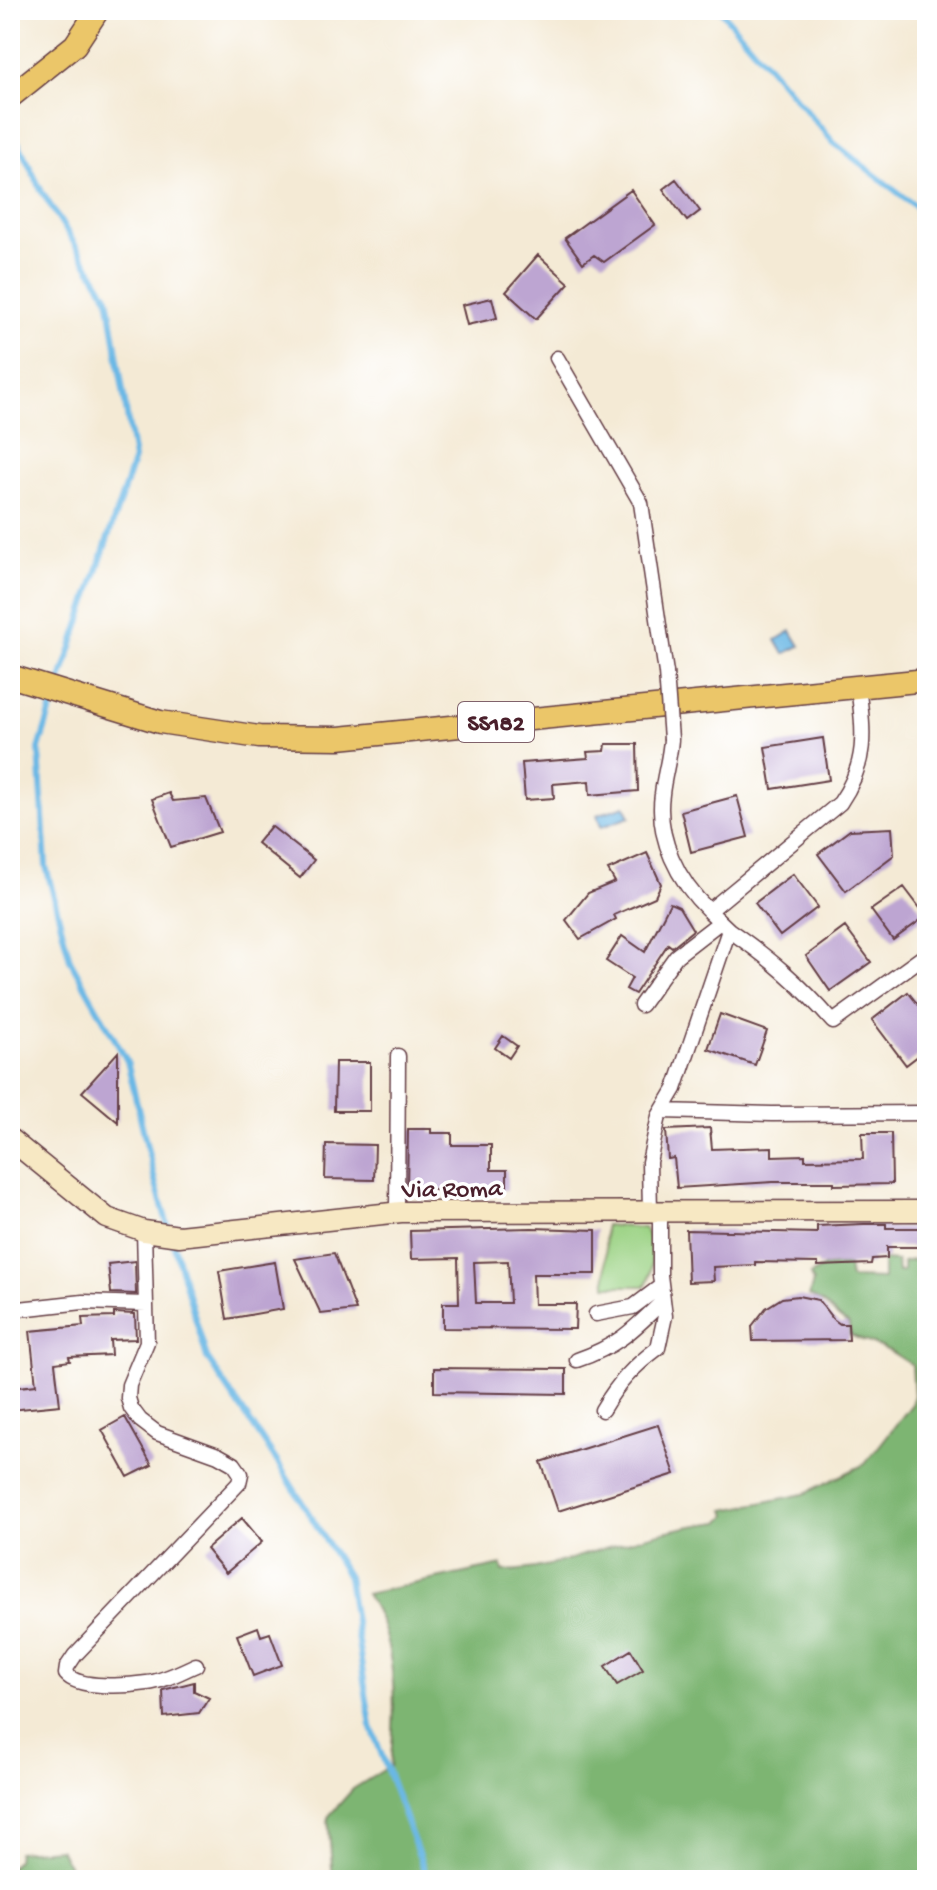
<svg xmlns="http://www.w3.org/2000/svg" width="937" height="1890" viewBox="0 0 937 1890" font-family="'Gochi Hand',sans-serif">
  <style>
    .green { fill: #9cd385; stroke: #737958; stroke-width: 2 }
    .forest { fill: #7db572; stroke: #646a4e; stroke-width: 2 }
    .water { fill: #6bb8e5; stroke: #5a6c88; stroke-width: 2 }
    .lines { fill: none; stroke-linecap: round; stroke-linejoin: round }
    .stream { stroke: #6bb8e5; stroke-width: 6 }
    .building { fill: #bda5d2; fill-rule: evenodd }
    .street-casing { stroke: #643d44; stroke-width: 17 }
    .secondary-casing { stroke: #643d44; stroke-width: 23 }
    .primary-casing { stroke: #643d44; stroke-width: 25 }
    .street { stroke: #fff; stroke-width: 14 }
    .secondary { stroke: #f7e8c3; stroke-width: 20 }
    .primary { stroke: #ebc669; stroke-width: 22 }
    .street-bridge-casing { stroke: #643d44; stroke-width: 17; stroke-linecap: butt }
    .street-bridge { stroke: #fff; stroke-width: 14 }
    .labels { text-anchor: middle; stroke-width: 7; stroke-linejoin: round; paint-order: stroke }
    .shield { fill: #fff; stroke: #80626b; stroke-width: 2 }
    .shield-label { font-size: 24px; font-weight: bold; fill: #4a1f2b }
    .street-label { font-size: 26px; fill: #4a1f2b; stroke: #fff }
  </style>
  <rect width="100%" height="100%" fill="#fff"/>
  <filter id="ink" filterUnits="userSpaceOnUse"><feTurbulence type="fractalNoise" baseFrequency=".0125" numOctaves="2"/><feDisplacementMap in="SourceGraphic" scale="16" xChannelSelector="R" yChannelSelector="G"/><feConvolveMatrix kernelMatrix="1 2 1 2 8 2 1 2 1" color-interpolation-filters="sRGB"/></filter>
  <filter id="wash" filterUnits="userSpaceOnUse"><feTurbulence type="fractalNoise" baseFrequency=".006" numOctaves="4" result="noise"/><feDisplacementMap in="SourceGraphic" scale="32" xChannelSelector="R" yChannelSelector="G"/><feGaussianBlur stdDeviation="1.8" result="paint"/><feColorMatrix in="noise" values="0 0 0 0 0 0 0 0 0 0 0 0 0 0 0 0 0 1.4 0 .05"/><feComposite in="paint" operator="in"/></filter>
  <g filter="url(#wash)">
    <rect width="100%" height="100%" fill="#f4ead5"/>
    <path class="green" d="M605 1225 644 1228C654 1241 654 1273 645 1286H606Z"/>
    <path class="forest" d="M921 1258V1265L927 1266V1880H333L328 1817 353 1789 390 1766C396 1711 399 1642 366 1594L502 1565 503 1571C540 1571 570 1559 605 1548 643 1537 681 1526 720 1522L727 1515 725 1510 804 1494 865 1464 912 1404 914 1395 912 1365 890 1351 850 1335 849 1324C833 1317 826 1300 809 1296L813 1282 810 1275 824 1267 848 1265 850 1278 883 1279V1260L897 1261 898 1272 903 1271V1262Z
      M60 1849 76 1880H10V1867L17 1860 18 1852Z"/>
    <path class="water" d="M791 631 800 646 784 654 776 640Z
      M625 806 630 817 601 827 597 815Z"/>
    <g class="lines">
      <path class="stream" d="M720 10 834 143 915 206 927 226
        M10 126 42 192 108 297 134 459 59 686
        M55 696 39 749 46 866 70 960 127 1061 156 1185 207 1358 278 1463 348 1577 371 1726 428 1880"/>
    </g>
    <g id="blocks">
      <path class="building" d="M676 179 700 211 687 221 663 189Z
        M631 190 655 225 604 262 594 255 583 263 565 238Z
        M538 255 569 283 536 319 506 292Z
        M492 298 497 318 467 325 462 305Z
        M823 738 829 780 772 789 765 747Z
        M606 744H637L638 791 590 795 589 781 553 784 554 798 525 800 522 763 588 758 587 752 605 751Z
        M169 793 173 801 206 798 220 832 171 847 152 799Z
        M737 796 748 837 691 852 681 811Z
        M271 826 314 860 300 878 257 843Z
        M892 828 894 855 846 891 818 854 850 830Z
        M647 853 661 884 655 897 614 915 616 919 580 939 566 920 588 893 615 882 608 870Z
        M793 874 818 907 780 936 755 903Z
        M904 887 926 916 893 940 871 910Z
        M670 903 679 907 693 930 672 947 668 944 635 994 626 989 632 978 606 961 622 936 645 952Z
        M845 927 871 962 830 991 806 956Z
        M908 992 927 1016V1049L906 1065 872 1020Z
        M720 1014 767 1031 755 1065 708 1049Z
        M503 1036 517 1046 509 1058 495 1048Z
        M118 1052V1122L82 1092Z
        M335 1062H370V1111H334Z
        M710 1128 712 1149 772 1147V1156L805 1155V1160L863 1159 862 1133H891L892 1184 834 1185V1182H773L677 1188 674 1158 668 1159 666 1130Z
        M408 1129H431V1133H452V1145H491V1170H507V1190H407Z
        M326 1144 375 1145 374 1180 325 1179Z
        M864 1224H886V1228H927V1247H887V1258L872 1259 871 1264 818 1266V1263L755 1262V1265L713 1267 714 1281 688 1282 686 1230 817 1233V1226Z
        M532 1228 596 1230V1274H533L534 1304H576L575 1329 443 1328V1303H459L458 1258 411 1259 410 1231ZM508 1261 510 1303H476L474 1262Z
        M334 1253 356 1310 321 1314 295 1259Z
        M135 1261 136 1294 111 1293 108 1264Z
        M275 1262 283 1309 227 1319 219 1271Z
        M798 1296 818 1300 833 1319 840 1324H848L849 1340 753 1341 752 1326 766 1308 782 1298Z
        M114 1313 135 1314 136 1339 110 1340 111 1355 69 1357 70 1361 55 1363 60 1405 10 1410V1388L36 1385 30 1331 83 1326 82 1318 114 1317Z
        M434 1368 566 1369V1394L434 1392Z
        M125 1417 152 1465 128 1477 102 1430Z
        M658 1425 675 1474 558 1511 541 1462Z
        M242 1518 262 1542 226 1573 206 1549Z
        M258 1627 261 1636 270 1633 282 1665 253 1676 237 1635Z
        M631 1650 643 1670 617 1685 605 1666Z
        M194 1682V1691L209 1698 199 1713 164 1717 163 1690Z"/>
    </g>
  </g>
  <g filter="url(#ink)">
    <use href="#blocks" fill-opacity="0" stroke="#643d44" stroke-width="2"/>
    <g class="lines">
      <g class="street-casing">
        <path id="street" d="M557 358 641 503 666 673
          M671 739C670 758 664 775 662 794 656 838 678 881 709 911
          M729 930C771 959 799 983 833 1022L927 954
          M641 1005 676 956 720 922
          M662 1111 772 1114 927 1113
          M650 1212 649 1162 659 1116 675 1089 729 930 709 911 840 803C868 762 864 733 858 686
          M397 1213 398 1056
          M144 1231 147 1342 129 1385 128 1398 131 1408 140 1420 157 1433 218 1455 234 1464 241 1474 239 1483 75 1655 67 1667 66 1674C78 1689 127 1686 147 1683 164 1681 180 1672 196 1665
          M10 1310 83 1302 146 1304
          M596 1314 633 1307 661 1286
          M577 1360C618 1346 633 1330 663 1301
          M602 1410C618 1383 634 1366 658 1348L665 1316 660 1275V1212"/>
      </g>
      <g class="secondary-casing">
        <path id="secondary" d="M10 1139 107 1218 144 1231 179 1236 401 1212 927 1211"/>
      </g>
      <g class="primary-casing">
        <path id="primary" d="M10 97 75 45 98 10
          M10 676 160 722 259 737 339 738 927 680"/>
      </g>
      <use href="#street" class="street"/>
      <use href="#secondary" class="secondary"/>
      <use href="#primary" class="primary"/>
      <g class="street-bridge-casing">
        <path id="street-bridge" d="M666 673 671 739"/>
      </g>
      <use href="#street-bridge" class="street-bridge"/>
    </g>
  </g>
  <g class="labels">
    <rect class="shield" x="458" y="702" width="76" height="40" rx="6"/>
    <g class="shield-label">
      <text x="496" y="730">SS182</text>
    </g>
    <g class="street-label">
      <text transform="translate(452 1187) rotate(-1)" y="9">Via Roma</text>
    </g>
  </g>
  <rect width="937" height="1890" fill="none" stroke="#fff" stroke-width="40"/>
</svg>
